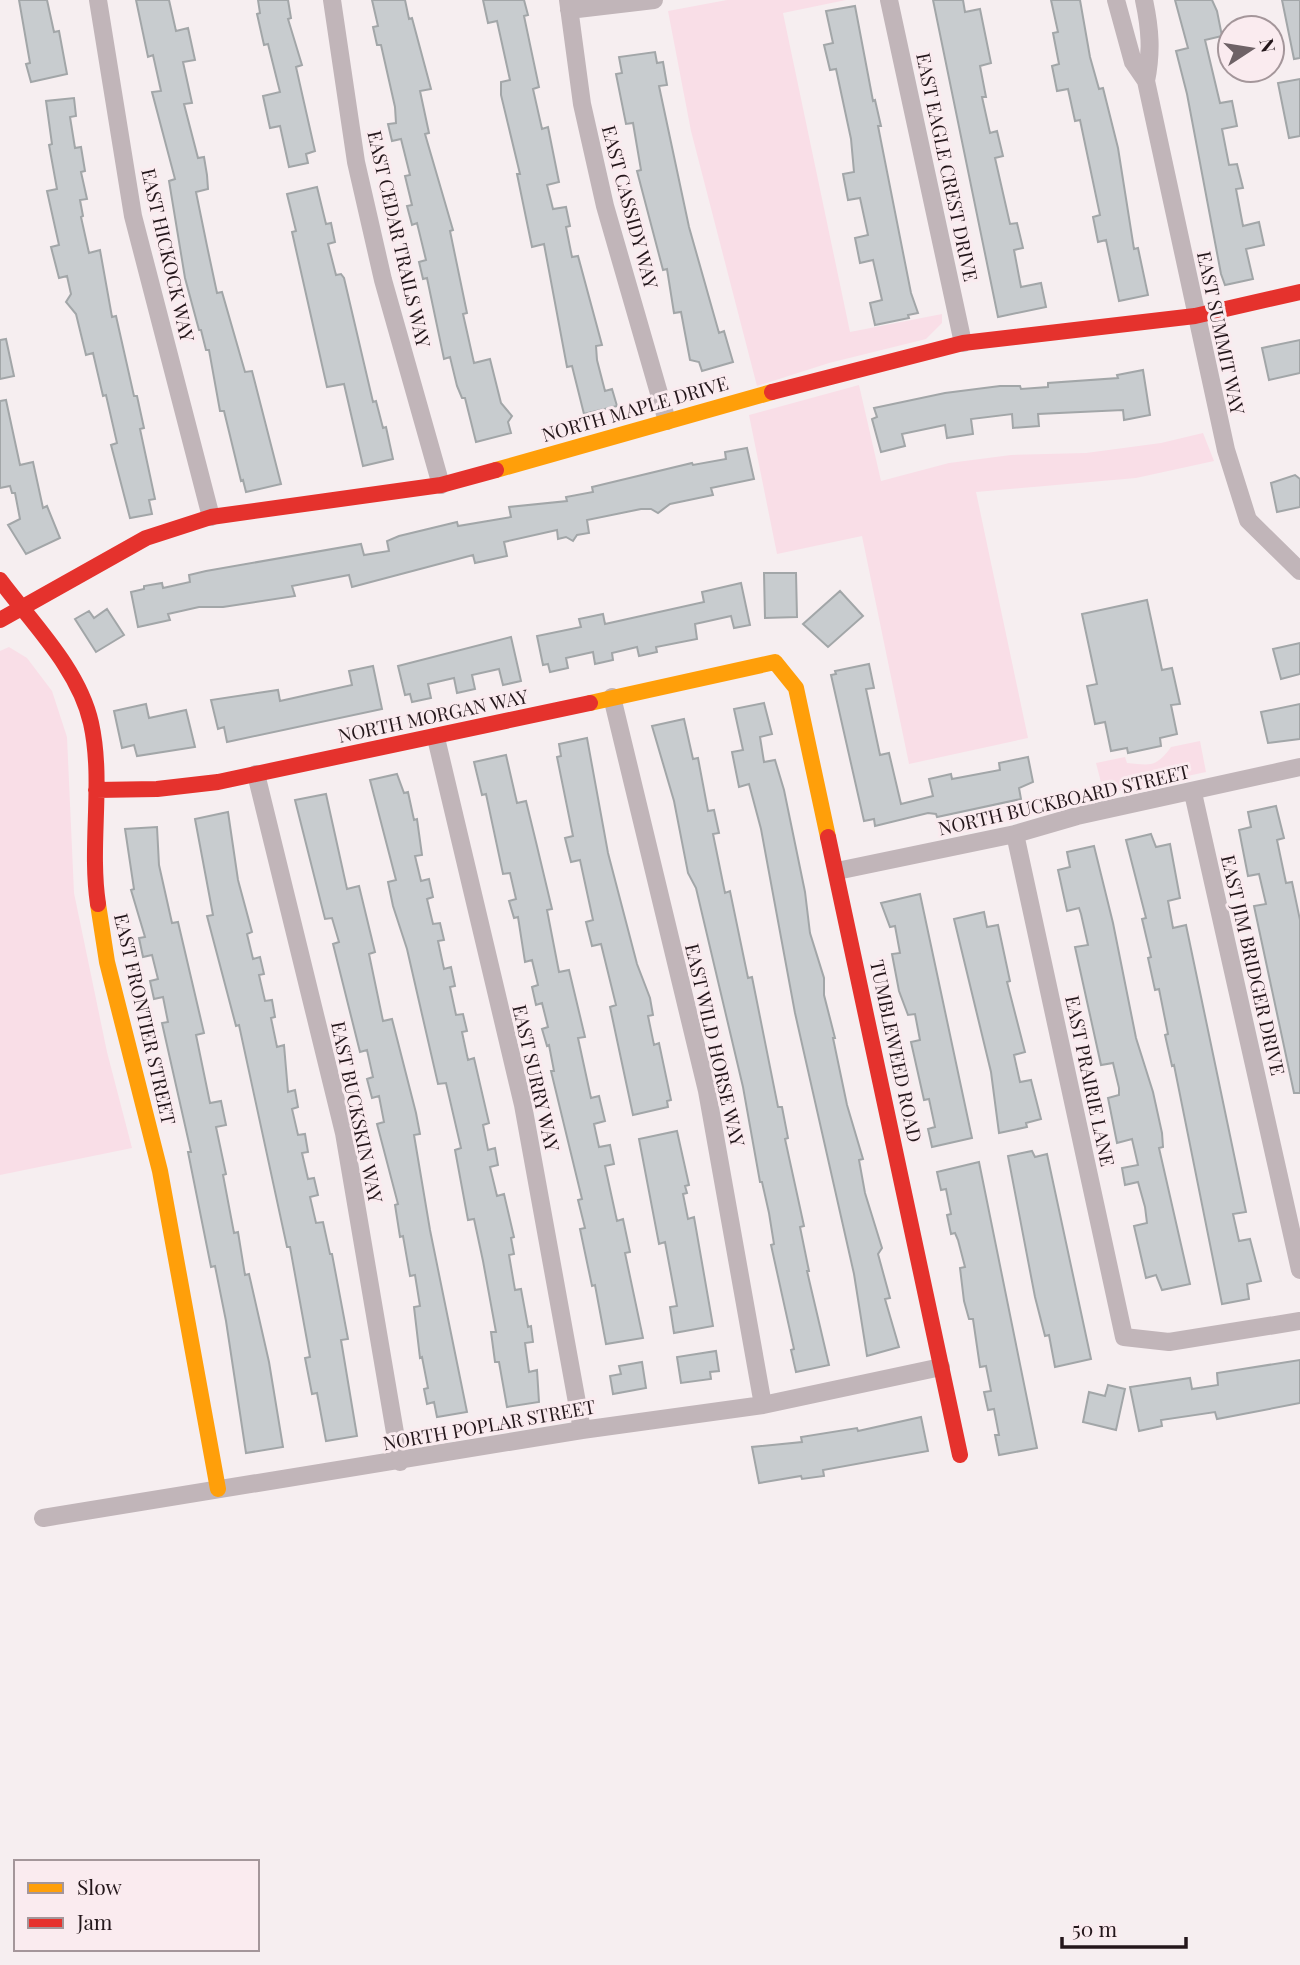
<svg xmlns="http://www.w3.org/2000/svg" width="1300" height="1965" viewBox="0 0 1300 1965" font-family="'Playfair Display',serif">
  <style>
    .green { fill: #f9dee7 }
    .building { fill: #c8cccf; stroke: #a2a6a8; stroke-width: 2 }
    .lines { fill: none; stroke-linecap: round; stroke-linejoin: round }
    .street { stroke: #c1b5b9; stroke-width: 18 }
    .slow { stroke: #ff9f0a; stroke-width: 16 }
    .jam { stroke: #e5322d; stroke-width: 16 }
    .labels { text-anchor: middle; stroke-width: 6; stroke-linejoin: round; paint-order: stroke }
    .street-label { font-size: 19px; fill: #24171b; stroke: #faebef }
  </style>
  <rect width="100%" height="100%" fill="#f6eef0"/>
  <path class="green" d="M727 0H846L783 13 850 332 942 314V323L926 339 829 363 757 386 691 131 668 11Z
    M859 385 881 481 949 463 1011 455 1086 453 1161 443 1203 433 1214 461 1136 478 976 492 1028 738 909 764 862 536 777 554 749 415Z
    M9 647 27 658 52 691 67 737 74 893 107 1052 132 1148 0 1175V651Z
    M1200 741 1206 772 1104 794 1096 763 1125 757 1127 763C1150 765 1156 768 1171 747Z"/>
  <path class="building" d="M19 0H47L54 32 59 31 67 74 31 82 26 64 30 63Z
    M136 0H169L176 31 188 28 195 60 183 62 192 103 184 104 198 158 204 157 207 175 208 189 196 192 207 246 217 293 222 292 245 372 252 371 281 484 246 492 243 480 241 481 224 411H220L209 350H206L201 330H199L185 278 169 181 175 179 152 92 161 91 153 55 148 57Z
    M258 0H288L291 18 288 19 302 65 296 67 315 151 306 154 308 163 289 167 280 126 270 128 263 96 280 92 268 44 264 45 257 14 260 13Z
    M372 0H405L409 19 412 18 431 89 420 91 429 133 425 134 453 230 450 231 467 313 463 314 474 363 490 359 501 403 512 416 508 422 511 433 476 442 465 398H462L457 386 450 357 444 359 427 278 423 279 419 262 426 260 417 223 412 225 407 206 412 205 405 176 410 175 401 139 392 141 388 124 396 123 395 107 381 45H377L373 27 378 26Z
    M483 0H524L528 15 524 16 539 87 533 89 542 129 548 127 559 182 547 185 553 209 566 207 570 226 566 227 572 257 578 256 602 345 596 346 597 360 605 391 612 389 617 406 584 414 572 366 567 367 544 244 532 247 517 174H520L501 95V82L510 80 497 21 488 23Z
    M933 0H963L965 12 980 9 991 63 980 66 986 97H982L990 133 997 131 1003 156 995 158 1010 224 1017 223 1023 248 1014 250 1021 287 1041 283 1046 307 998 317Z
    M1051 0H1080L1090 57 1099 89 1103 88 1118 148 1134 249 1138 248 1148 295 1119 301 1106 240 1098 242 1093 217 1100 215 1080 120 1075 121 1068 89 1057 91 1052 66 1059 64 1053 33 1058 32Z
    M1175 0H1212L1217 11 1222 36 1205 40 1220 103 1232 101 1237 126 1222 129 1229 165 1237 164 1243 188 1236 189 1243 226 1259 222 1264 245 1246 249 1253 279 1225 285 1221 274 1187 94 1176 51 1188 48Z
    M1282 0H1300V58L1294 59Z
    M855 6 873 101 875 100 881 126H878L911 293 918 313 908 315 909 318 875 325 870 303 882 300 873 260 860 263 855 238 868 235 860 198 848 200 843 174 854 172 851 139 836 69 830 70 824 45 833 43 826 11Z
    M655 52 657 63 663 62 667 85 659 86 689 227 719 333 724 331 733 362 702 371 699 362 690 360 681 312 674 313 667 269 663 270 637 171 641 170 633 123 626 124 616 74 622 73 619 57Z
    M1300 79V136L1289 138 1278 83Z
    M74 98 76 116 70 117 75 148 81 147 85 171 81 172 87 199 80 200 83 216 81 217 89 253 100 250 112 317 116 316 134 396H137L144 428 140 429 155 499 149 500 152 514 130 518 111 445 117 443 106 395 103 396 93 353 86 355 76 314 66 302 71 294 67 276 59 278 51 247 59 245 47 191 57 189 49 145 52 144 46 101Z
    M317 187 326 224 331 223 335 242 328 244 336 275 341 274 344 278 373 402 376 401 383 428 386 427 393 459 363 466 344 384 327 387 292 232 296 231 287 194Z
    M6 339 14 376 0 379V340Z
    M1300 340V373L1269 380 1262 348Z
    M1143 370 1150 415 1124 420 1123 410 1038 414 1039 426 1013 428 1012 414 971 419 973 434 947 438 945 425 902 434 905 446 881 452 872 419 877 417 874 408 945 393 1000 386H1020L1021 389 1048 387V383L1118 378 1117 375Z
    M6 400 20 465 33 462 43 508 47 506 60 538 26 554 8 525 20 519 15 493H12L10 486 0 488V401Z
    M747 448 754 479 711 488 713 495 670 504 658 513 651 509H641L587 520 589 533 577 535 573 541 566 537 558 539 557 530 504 542 507 556 475 563 473 555 352 587 349 575 292 586 295 596 223 607H199L168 614 170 620 138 627 131 592 144 589V586L162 583 163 588 190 582 189 575 206 571 361 544 364 555 389 551 387 541 399 536 457 522 458 526 511 517 509 507 567 501 566 497 593 492 592 487 692 463 693 465 726 459 725 452Z
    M1295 475 1300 479V507L1277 512 1271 483Z
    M764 573H796L797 617 765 618Z
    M741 583 750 625 734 628 731 616 695 624 697 639 656 647 657 652 639 656 637 647 612 653 613 660 595 664 593 652 566 658 568 668 550 672 548 664 543 665 537 636 581 627 579 619 603 614 605 624 704 602 702 592Z
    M840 591 863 616 828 647 803 624Z
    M1147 600 1162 670 1172 668 1180 704 1171 705 1177 734 1160 738 1161 746 1128 753 1127 748 1111 751 1105 722 1095 724 1087 686 1097 684 1082 614Z
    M107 609 124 635 96 652 75 619 89 611 94 618Z
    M511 637 521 681 503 685 499 669 472 675 475 689 457 693 454 678 428 684 431 698 412 702 410 694 405 695 398 666Z
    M1300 643V674L1281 679 1273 649Z
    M869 664 874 688 866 689 880 755 889 753 901 804 933 796 929 779 951 774 952 779 1000 770 999 763 1028 757 1033 782 1019 788 1021 799 937 817 936 814 928 813 875 826 874 819 864 821 831 675 836 674 835 671Z
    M373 666 382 709 227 742 224 727 218 729 211 700 278 690 280 701 352 685 349 671Z
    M764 703 772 734 760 737 764 762 775 760 784 790 805 892 810 933 824 978V995L835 1038H833L847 1105 863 1159 859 1160 865 1193 882 1248 878 1254 890 1298 885 1299 899 1347 867 1356 854 1274 795 1013 761 829 749 784 739 787 732 752 743 750 734 709Z
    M146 704 149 718 186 710 195 747 137 756 134 745 122 748 114 711Z
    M1300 704V739L1268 743 1261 712Z
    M684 719 693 759 698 758 708 811 714 810 719 833 713 834 725 893 730 891 748 978 752 977 778 1107H782L788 1138 785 1139 804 1226 800 1227 809 1271H807L829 1365 796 1372 791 1350 794 1349 771 1245 774 1244 769 1213 762 1182H760L743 1087 696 888 688 873 674 801 652 726Z
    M587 738 608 853 637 964 650 998 653 1015 648 1016 654 1045 659 1043 671 1100 667 1101 668 1107 633 1115 610 1007 616 1005 601 944 592 946 586 922 593 920 580 860 571 862 565 838 573 836 557 757 561 756 559 744Z
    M506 755 517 803 526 801 536 842 552 909 547 910 559 972 569 970 585 1037 578 1038 591 1098 599 1096 605 1121 594 1124 599 1147 610 1145 614 1164 605 1166 617 1221 623 1219 630 1252 625 1253 643 1338 606 1344 595 1285 592 1286 580 1229 585 1228 578 1200 582 1199 551 1071H554L549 1045 547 1046 542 1029 548 1027 542 1003 536 1005 532 987 538 985 532 960 525 962 518 917 514 918 509 901 516 899 510 873 503 874 486 794 482 795 474 762Z
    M397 774 404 793 408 792 414 820 417 819 422 855 415 856 421 881 429 879 433 897 427 899 433 924 440 923 444 940 438 941 444 969 451 967 455 986 450 987 456 1015 463 1014 467 1031 462 1032 468 1060 474 1058 489 1123 483 1125 488 1150 495 1148 498 1165 490 1167 497 1196 504 1194 514 1237 511 1238 514 1254 509 1255 515 1290 521 1289 528 1327 531 1326 533 1342 525 1343 529 1372 537 1370 539 1402 507 1407 499 1362H495L491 1332H496L483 1261 474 1219 468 1220 455 1150 461 1148 446 1083 438 1084 407 949 393 906 388 882 396 880 370 780Z
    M326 794 347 889 359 886 375 952 369 954 383 1021 392 1019 416 1113 420 1134 414 1135 430 1230 467 1412 437 1417 434 1402 427 1404 424 1389 428 1388 422 1357 420 1358 414 1307 420 1306 415 1275 410 1276 403 1236 400 1237 395 1205 398 1204 377 1124 384 1122 379 1096 372 1098 367 1079 373 1077 367 1050 360 1052 333 944 339 942 332 918 325 919 295 800Z
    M1276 806 1284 838 1277 840 1286 883 1292 882 1300 920V1093H1294L1254 906 1266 904 1259 874 1248 876 1239 830 1251 827 1248 812Z
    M228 812 238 880 252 932 247 934 253 959 260 957 264 974 259 975 265 1001 272 1000 275 1017 271 1018 277 1047 284 1045 288 1092 295 1090 298 1107 292 1109 298 1135 305 1134 308 1152 302 1153 308 1179 314 1178 318 1195 310 1197 316 1223 323 1222 330 1254H332L348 1339 341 1340 357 1436 326 1441 317 1393 312 1394 305 1358 310 1357 290 1247H287L239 1025 236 1026 207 916 213 915 195 819Z
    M157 827 159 865 172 923 178 922 204 1033 196 1035 210 1103 221 1101 226 1125 216 1127 226 1174 223 1175 234 1233 238 1232 245 1275 249 1274 269 1362 283 1447 246 1453 226 1321 215 1266 211 1267 188 1152H191L162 1023 168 1022 163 997 154 999 150 981 158 979 152 955 143 957 139 938 145 937 131 890 134 889 125 829Z
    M1151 834 1156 847 1170 844 1180 898 1168 901 1173 928 1186 925 1246 1212 1233 1214 1239 1241 1250 1239 1261 1281 1247 1284 1249 1299 1222 1304 1174 1065 1172 1066 1165 1035 1168 1034 1159 989 1155 990 1148 958 1151 957 1142 919 1146 918 1126 840Z
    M1094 846 1113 923 1136 1038 1153 1092 1162 1133 1163 1147 1159 1148 1190 1284 1162 1290 1156 1275 1146 1278 1134 1226 1147 1223 1145 1207 1138 1182 1125 1185 1122 1168 1138 1165 1132 1139 1117 1143 1108 1098 1119 1095V1088L1113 1063 1101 1065 1075 947 1088 945 1081 914 1079 908 1067 911 1058 870 1070 867 1067 852Z
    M920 894 972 1138 932 1147 928 1129 935 1127 929 1099 924 1100 911 1042 920 1040 915 1014 908 1015 899 991 892 954 900 953 895 926 890 927 881 903Z
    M984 912 987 927 998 925 1010 981 1007 982 1025 1052 1014 1055 1020 1082 1031 1080 1041 1119 1026 1123 1027 1127 999 1133 991 1072 954 919Z
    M677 1131 689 1185 685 1186 687 1193 683 1194 688 1219 694 1217 713 1326 674 1333 670 1307 677 1306 665 1242 659 1244 639 1139Z
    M1032 1151 1035 1157 1047 1154 1091 1359 1055 1367 1049 1335 1045 1336 1035 1297 1008 1156Z
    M979 1162 1037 1448 999 1455 995 1435H999L994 1409 988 1410 984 1392 991 1391 986 1366 980 1367 973 1319H969L964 1301 960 1268 965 1267 958 1240 955 1233 951 1234 947 1215 951 1214 946 1189 941 1190 937 1172Z
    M716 1351 719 1371 710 1372 711 1379 681 1383 677 1357Z
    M1300 1360V1403L1217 1419 1215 1412 1161 1420 1162 1426 1139 1431 1130 1387 1190 1378 1192 1389 1218 1385 1217 1373Z
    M642 1362 646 1388 613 1394 610 1376 621 1374 619 1366Z
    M1108 1385 1125 1389 1116 1430 1083 1422 1089 1392 1105 1396Z
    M921 1417 928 1451 823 1470 824 1476 802 1479 801 1476 759 1483 752 1447 802 1442 801 1437 857 1428 858 1431Z"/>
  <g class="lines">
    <path class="street" d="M98 0 133 216 211 517
      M332 0 356 162 383 280 441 485
      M568 0 582 104 605 206 667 421
      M889 0 963 343
      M1116 0 1133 62 1146 81 1226 450 1248 520 1300 571
      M1144 0C1150 28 1152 52 1146 81
      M569 10 654 0
      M612 697 707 1091 763 1405
      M436 738 523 1105 582 1430
      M256 774 344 1133 400 1462
      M1193 793 1300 1270
      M1015 834 1124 1337 1169 1342 1300 1321
      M837 871 1015 834 1077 816 1300 767
      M43 1518 582 1430 763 1405 941 1367"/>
    <path class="slow" d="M496 470 772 392
      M590 703 775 662 796 688 828 837
      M98 904 107 962 160 1171 218 1489"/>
    <path class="jam" d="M772 392 963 343 1195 316 1300 292
      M0 580C32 623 79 669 91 723 104 782 89 844 98 904
      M0 620 146 538 211 517 441 485 496 470
      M96 790 157 789 218 782 590 703
      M828 837 960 1455"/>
  </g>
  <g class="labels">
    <g class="street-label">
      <text transform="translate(947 167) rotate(78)" y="7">EAST EAGLE CREST DRIVE</text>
      <text transform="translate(630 207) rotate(75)" y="7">EAST CASSIDY WAY</text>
      <text transform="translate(399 239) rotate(77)" y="7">EAST CEDAR TRAILS WAY</text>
      <text transform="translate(168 255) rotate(77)" y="7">EAST HICKOCK WAY</text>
      <text transform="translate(1221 333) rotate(78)" y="7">EAST SUMMIT WAY</text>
      <text transform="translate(635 409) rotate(-16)" y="7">NORTH MAPLE DRIVE</text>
      <text transform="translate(433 716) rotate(-12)" y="7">NORTH MORGAN WAY</text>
      <text transform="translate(1064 800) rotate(-13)" y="7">NORTH BUCKBOARD STREET</text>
      <text transform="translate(1253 965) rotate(77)" y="7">EAST JIM BRIDGER DRIVE</text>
      <text transform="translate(145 1019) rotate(77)" y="7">EAST FRONTIER STREET</text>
      <text transform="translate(715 1045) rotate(77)" y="7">EAST WILD HORSE WAY</text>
      <text transform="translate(896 1051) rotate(78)" y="7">TUMBLEWEED ROAD</text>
      <text transform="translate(536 1078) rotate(77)" y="7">EAST SURRY WAY</text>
      <text transform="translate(1090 1081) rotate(78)" y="7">EAST PRAIRIE LANE</text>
      <text transform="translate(357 1112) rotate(78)" y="7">EAST BUCKSKIN WAY</text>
      <text transform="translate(489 1425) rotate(-10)" y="7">NORTH POPLAR STREET</text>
    </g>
  </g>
  <rect x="14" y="1860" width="245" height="91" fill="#faebef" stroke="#a4969a" stroke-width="2"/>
  <rect x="28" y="1883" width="35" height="10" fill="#ff9f0a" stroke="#a4969a" stroke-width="2"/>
  <text x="77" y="1895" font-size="21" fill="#24171b">Slow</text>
  <rect x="28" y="1918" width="35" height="10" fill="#e5322d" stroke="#a4969a" stroke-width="2"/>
  <text x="77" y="1930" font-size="21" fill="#24171b">Jam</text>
  <g transform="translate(1251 49) rotate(78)"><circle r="33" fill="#faebef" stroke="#a4969a" stroke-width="2"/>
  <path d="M0-5L12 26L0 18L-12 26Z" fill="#6e6266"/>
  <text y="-10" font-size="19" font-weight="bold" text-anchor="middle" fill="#24171b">N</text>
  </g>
  <path d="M1062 1937v10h124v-10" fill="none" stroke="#24171b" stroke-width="3.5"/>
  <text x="1072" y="1937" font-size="21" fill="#24171b" stroke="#faebef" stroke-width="5" paint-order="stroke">50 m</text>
</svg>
